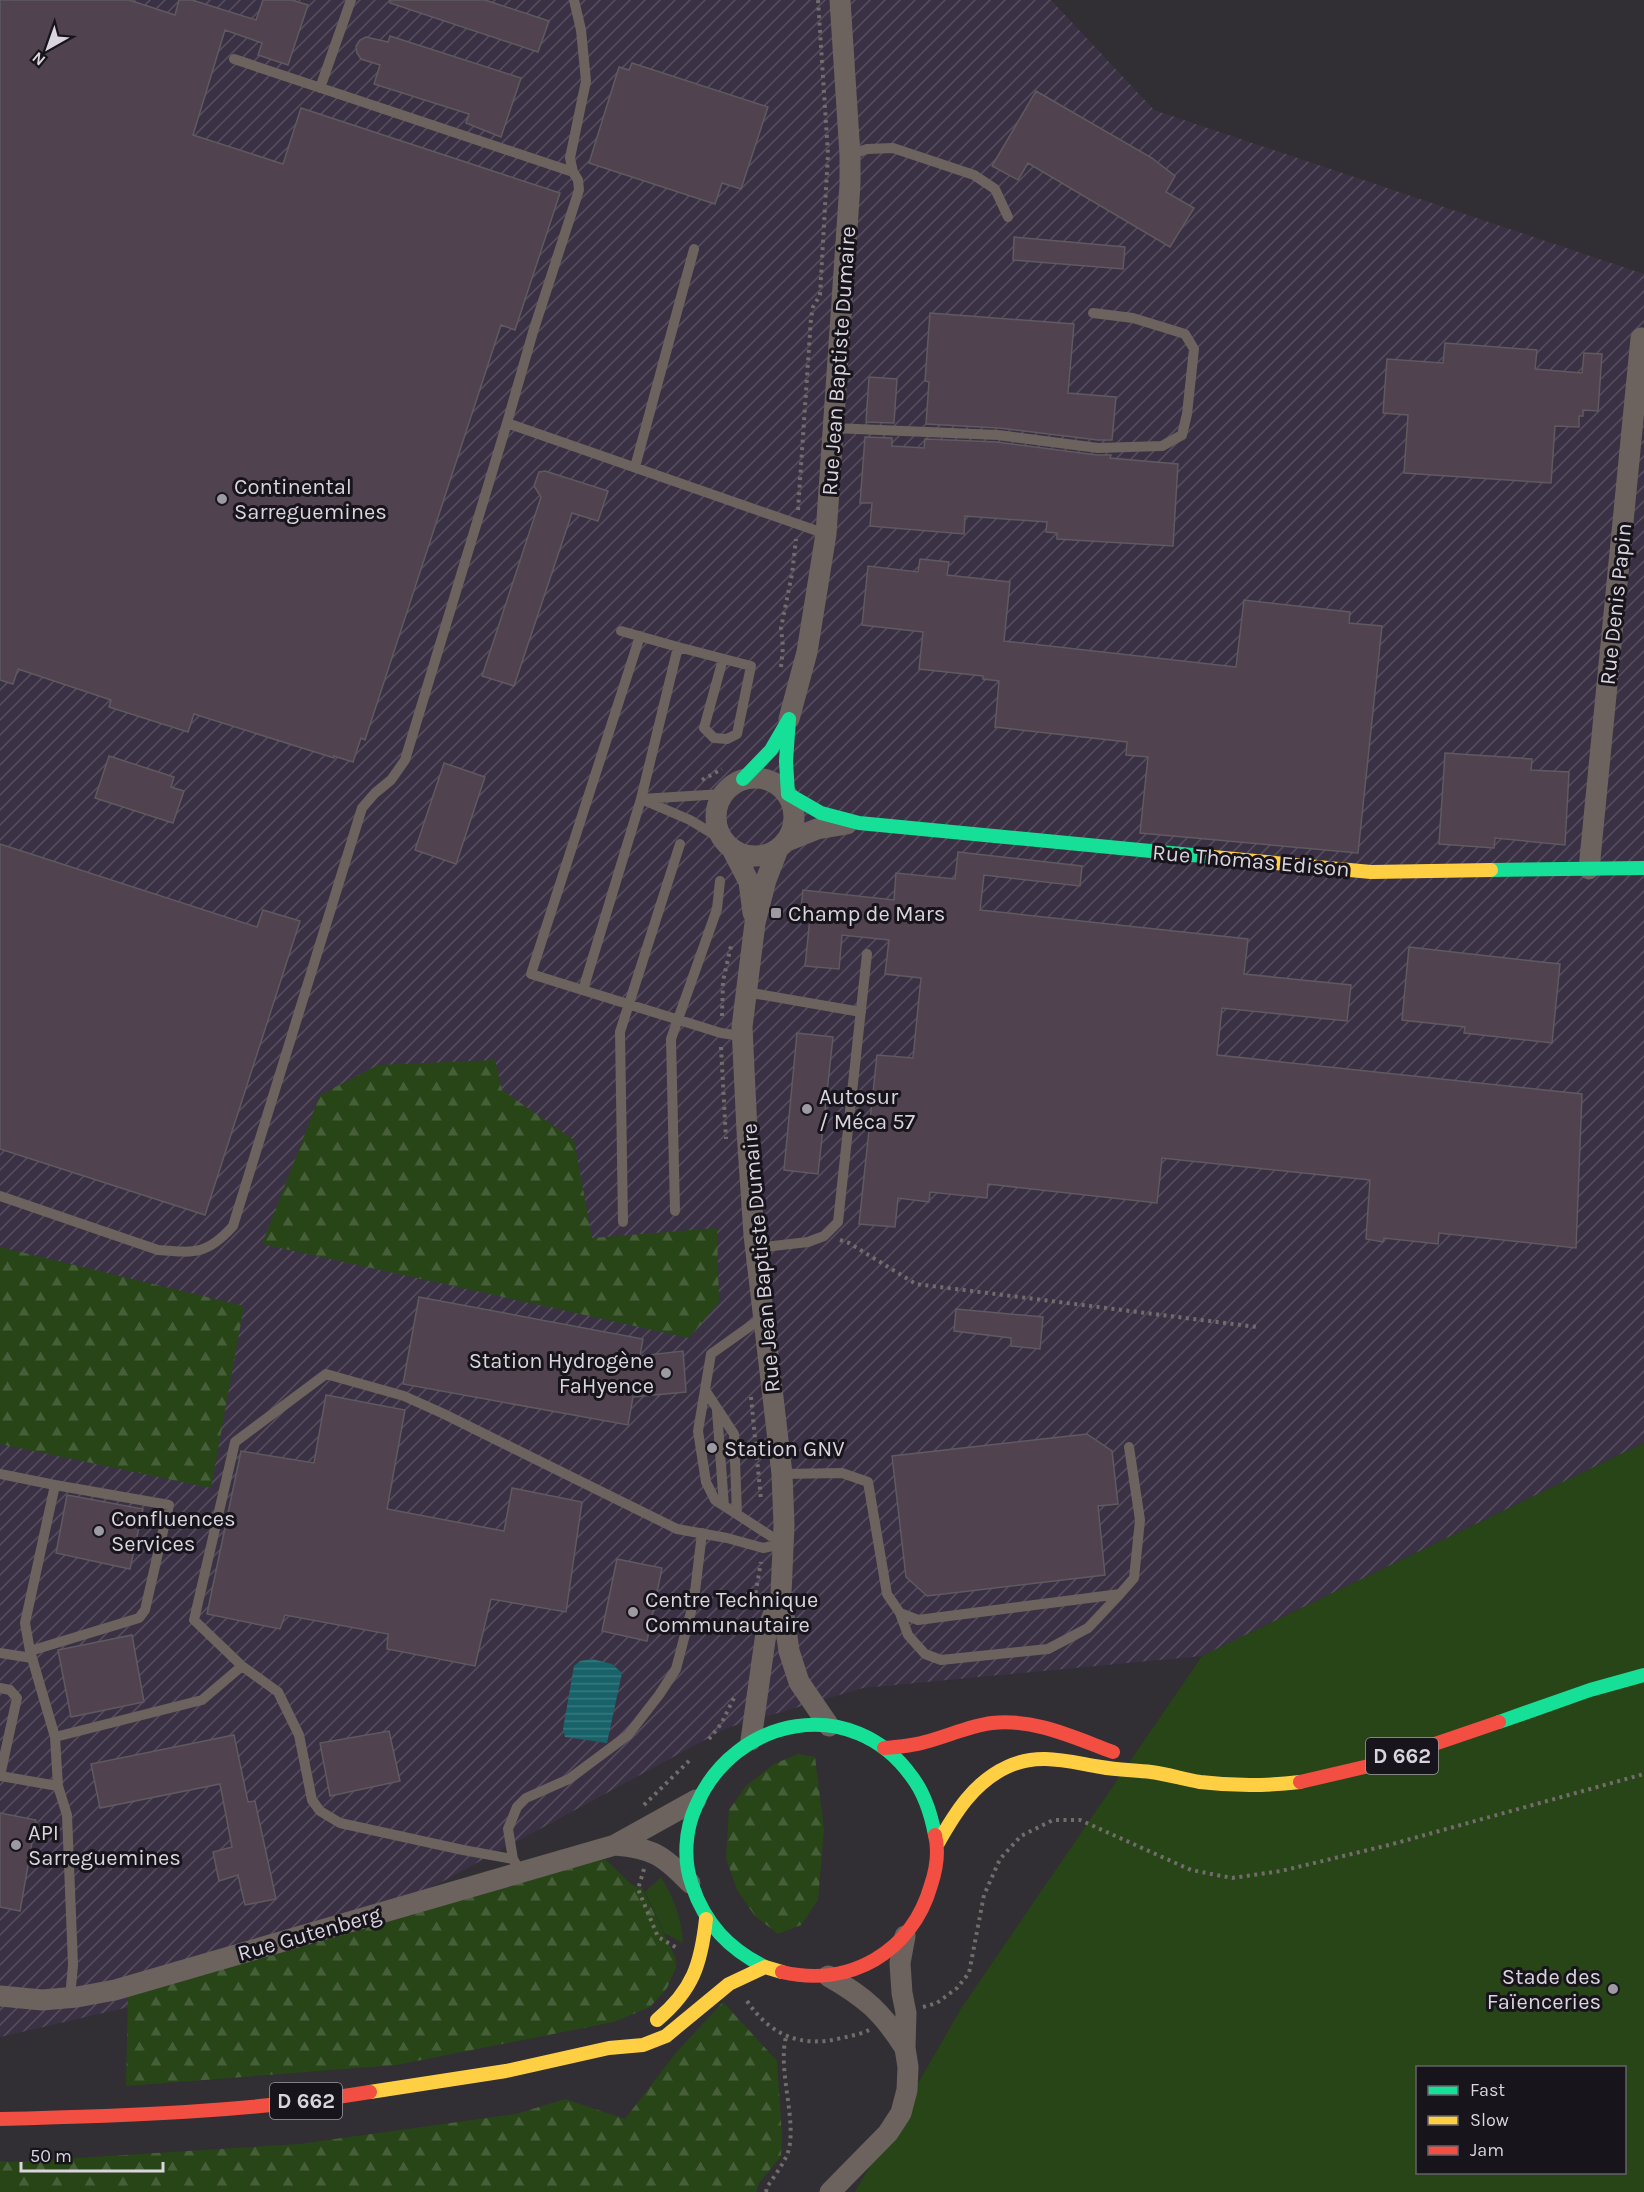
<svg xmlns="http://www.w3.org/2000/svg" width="1644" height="2192" viewBox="0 0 1644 2192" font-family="Karla,sans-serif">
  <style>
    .industrial { fill: url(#industrial-furrows) }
    .grass { fill: #284518; fill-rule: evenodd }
    .forest { fill: url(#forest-firs) }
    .water { fill: url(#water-rules) }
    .building { fill: #514250; stroke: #5f5a5f; stroke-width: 1.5 }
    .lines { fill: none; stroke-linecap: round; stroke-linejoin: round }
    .path { stroke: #726c6a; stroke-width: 4; stroke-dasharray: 3 4.5; stroke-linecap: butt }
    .lane { stroke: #6c635e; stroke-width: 10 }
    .street { stroke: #6c635e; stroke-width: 21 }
    .fast { stroke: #16e098; stroke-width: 14 }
    .slow { stroke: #ffcf43; stroke-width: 14 }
    .jam { stroke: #f24e42; stroke-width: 14 }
    .poi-dot { fill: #9e9aa2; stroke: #18141b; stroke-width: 2 }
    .labels { text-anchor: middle; stroke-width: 6; stroke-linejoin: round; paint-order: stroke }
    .shield { fill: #18141b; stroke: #9f9aa3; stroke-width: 1.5 }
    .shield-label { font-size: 21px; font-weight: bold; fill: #d9d4dd }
    .street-label { font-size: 22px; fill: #d9d4dd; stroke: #18141b }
    .poi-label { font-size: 22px; fill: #d9d4dd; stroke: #18141b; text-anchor: start }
  </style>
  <defs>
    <pattern id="industrial-furrows" width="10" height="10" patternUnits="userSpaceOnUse" patternTransform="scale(1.5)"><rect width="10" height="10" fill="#3b3144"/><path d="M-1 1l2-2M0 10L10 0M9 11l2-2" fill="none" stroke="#574e5f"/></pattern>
    <pattern id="forest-firs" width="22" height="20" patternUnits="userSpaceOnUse" patternTransform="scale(1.5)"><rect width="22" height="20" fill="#284518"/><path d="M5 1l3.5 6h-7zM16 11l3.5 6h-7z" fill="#475f39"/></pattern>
    <pattern id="water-rules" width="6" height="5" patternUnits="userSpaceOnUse" patternTransform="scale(1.5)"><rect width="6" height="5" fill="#186369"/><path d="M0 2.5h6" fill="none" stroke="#39787e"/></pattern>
  </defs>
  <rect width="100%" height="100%" fill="#312e34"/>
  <path class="industrial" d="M0 0H1051L1154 110 1644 274V1443L1202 1656 863 1688 727 1728 271 1974 0 2037Z"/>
  <path class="grass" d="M1644 1443V2192H855L962 2007 1202 1656ZM1418 2068H1624V2172H1418Z
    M661 1877C675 1900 681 1917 683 1943L664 1933 645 1892Z"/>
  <path class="forest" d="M495 1060 502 1090 574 1140 592 1238 717 1228 719 1302 689 1338 262 1244 320 1095 378 1065Z
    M0 1247 244 1306 211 1488 0 1444Z
    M798 1754 815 1757 824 1830 818 1900 801 1925 778 1934 755 1916 737 1890 726 1858 729 1810 746 1786 774 1764Z
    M606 1860 632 1885 642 1888 675 1957 676 1967 667 1988 650 2007 614 2022 396 2065 126 2086 128 1993 585 1861Z
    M723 2002 777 2061 782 2136 781 2156 759 2183 756 2192H0V2161L13 2162 299 2144 516 2114 565 2099 625 2119 675 2054Z"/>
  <path class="water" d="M592 1659 612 1664 622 1673 607 1743 565 1737 563 1729 574 1666 580 1661Z"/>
  <path class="building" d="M0 0H129L175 15 179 0H192L256 20 263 0H292L308 5 288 65 258 55 262 43 225 30 193 135 283 164 301 108 560 193 515 330 501 325 365 740 361 738 353 762 334 756V758L194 714 188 732 109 707 111 700 18 669 13 684 0 680Z
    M390 0H485L549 21 538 52 390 3Z
    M390 36 521 78 501 137 466 123 469 114 374 84 380 65 361 59 357 53 356 46 360 40 366 37 388 42Z
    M632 63 768 107 741 189 722 183 715 204 589 163 619 67 629 70Z
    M1036 91 1152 158 1175 176 1166 192 1194 208 1170 247 1028 163 1018 180 992 166Z
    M1014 237 1125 247 1123 269 1013 260Z
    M930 313 1074 324 1068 393 1116 397 1112 440H1098L999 428 926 424 929 382 925 381Z
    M1445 343 1537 350 1535 369 1558 371 1582 373 1584 353 1602 354 1598 411 1583 410V416H1579V427L1555 426 1551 483 1404 473 1408 415 1383 413 1387 359 1443 363Z
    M869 377 897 379 894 423 866 422Z
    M865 437 892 438V446L924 448 925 439 997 442 1097 455H1111L1110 458 1178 464 1173 546 1057 539V533L1046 532 1047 522 965 516 964 534 870 526 872 503H860Z
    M545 471 608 491 598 521 572 513 514 686 482 676 541 497 534 486 539 472Z
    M920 559 949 562 947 575 1010 582 1004 641 1236 667 1244 600 1350 612 1349 623 1382 626 1358 853 1140 833 1148 757 1126 755 1127 742 995 727 999 681 983 679V676L919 669 923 632 862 625 868 566 918 572Z
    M1445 753 1532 759 1531 770 1569 772 1565 845 1495 838 1494 848 1439 844Z
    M109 756 174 777 171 787 184 791 173 823 95 798Z
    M444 763 485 777 456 864 415 850Z
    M0 844 257 927 263 910 300 921 205 1215 0 1149Z
    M958 852 1082 866 1080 886 984 875 980 910 1248 939 1244 974 1351 985 1347 1021 1222 1008 1217 1055 1582 1094 1576 1248 1439 1233 1438 1244 1384 1238 1383 1242 1366 1239 1370 1180 1162 1158 1157 1203 988 1184 987 1198 930 1192 929 1202 898 1198 895 1227 859 1224 877 1055 913 1058 921 978 885 974 889 940 842 935 839 969 805 966 811 909 801 908 803 890 894 900 896 873 955 879Z
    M1409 947 1560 964 1552 1043 1464 1033 1465 1027 1402 1020Z
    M797 1033 833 1037 818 1174 784 1170Z
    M419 1297 643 1339 640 1356 683 1351 686 1392 633 1397 628 1425 403 1384Z
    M956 1309 1043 1317 1040 1349 1011 1346V1338L954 1331Z
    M326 1395 405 1410 387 1509 504 1531 512 1488 582 1502 566 1612 491 1599 475 1666 387 1649 388 1634 285 1615 280 1629 207 1614 241 1451 314 1463Z
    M1087 1434 1112 1451 1118 1504 1098 1506 1105 1575 927 1596 906 1577 892 1456Z
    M67 1495 143 1509 130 1569 56 1553Z
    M617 1559 662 1568 647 1641 602 1631Z
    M132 1635 144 1702 71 1717 58 1650Z
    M389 1731 400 1781 330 1796 320 1743Z
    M234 1735 248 1802 255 1801 276 1899 245 1905 238 1875 219 1881 213 1852 232 1847 220 1784 100 1808 91 1764Z
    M0 1813 36 1820 20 1911 0 1907Z"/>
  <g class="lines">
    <path class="path" d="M798 510 811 318 813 307 820 295 828 154 818 0
      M781 667 783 647 781 628 792 574 796 539
      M702 780 722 769
      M722 1016 723 981 731 946
      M721 1047 726 1139
      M840 1240 849 1243 916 1284 1257 1327
      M751 1397 761 1500
      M753 1608 761 1562
      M709 1739 721 1724 736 1694
      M644 1805 690 1760
      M644 1869 638 1889 658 1937 677 1948
      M747 2001C771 2036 801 2048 842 2038 851 2036 861 2034 869 2030
      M923 2007 937 2003 957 1988 969 1973 984 1895 1000 1859 1021 1836 1053 1820H1080L1191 1870 1232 1878 1281 1871 1389 1845 1644 1774
      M766 2192 767 2187C774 2177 782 2166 787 2155 799 2125 777 2072 786 2037"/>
    <path class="lane" d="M234 59 573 172 578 180 579 190 533 332 507 423
      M320 88 351 0
      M850 155 867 149 893 148 974 175 995 189 1008 217
      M573 172 570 158 586 81 581 30 574 0
      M833 428 998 435 1098 448 1162 446 1182 435 1187 414 1194 349 1185 334 1133 318 1093 313
      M635 467 694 249
      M621 631 678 647
      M640 636 531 974 721 1033 742 1036
      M723 794 641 799 690 820 723 840
      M583 990 641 799 678 647 751 666 737 734 727 739 714 738 704 728 723 659
      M746 992 861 1012
      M0 1196 158 1250C195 1253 207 1255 233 1226L362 808 375 793 391 780 405 760 507 423 826 534
      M675 1211 671 1039 717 909 720 881
      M623 1222 620 1032 680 844
      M755 1248 808 1242 824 1236 838 1222 867 954
      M763 1317 711 1354 698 1431 706 1482 715 1500 783 1544
      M705 1390 734 1434 737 1514
      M717 1411 724 1506
      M0 1474 55 1485 25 1623 30 1651 55 1737
      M782 1474 842 1473 868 1482 887 1594 900 1613 918 1620 1120 1594 1134 1578 1140 1520 1129 1447
      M900 1613 908 1635 925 1654 941 1660 1048 1649 1088 1628 1120 1594
      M30 1651 139 1618 145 1610 169 1505 55 1485
      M0 1653 32 1658
      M0 1688 10 1690 17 1698 0 1776
      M0 1776 58 1786
      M513 1859 463 1850 340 1823 320 1811 312 1800 299 1735 278 1692 242 1666 194 1620 235 1442 326 1374 404 1396 444 1414 677 1529 727 1538 763 1548 783 1544
      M516 1864 513 1859 508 1829 517 1807 526 1798 569 1779 628 1735 659 1695 676 1669 694 1600 702 1533
      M70 1997 73 1965 67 1815 58 1786 55 1737 202 1700 242 1666"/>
    <path class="street" d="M789 719 807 652 826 534 850 184V155L840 0
      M716 817a39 39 0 1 1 78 0a39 39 0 1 1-78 0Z
      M787 841 817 829 847 824
      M732 849 749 882 753 913
      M778 849 766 880 755 923 742 1027 747 1131 754 1235 782 1474 784 1525 781 1594 789 1651 799 1682 829 1726
      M1589 869 1641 338
      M751 1740 766 1633 780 1597
      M615 1845C653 1848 664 1856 690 1883
      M828 1976C865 1997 882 2012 905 2048
      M0 1996 42 2000 77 1997 115 1990 615 1845 696 1800
      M830 2192 888 2133 901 2113 907 2090 908 2067 905 2048 906 2013 902 1993 900 1963 905 1936"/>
    <path class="fast" d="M743 779 771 750 789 719 786 761 788 794 821 813 859 823 1213 857
      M1491 870 1644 868
      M1499 1722 1590 1690 1644 1675
      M765 1967C729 1949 705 1924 692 1885 683 1860 685 1830 696 1806 734 1716 853 1693 912 1777 925 1794 931 1814 935 1835"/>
    <path class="slow" d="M1213 857 1371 872 1491 870
      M938 1843C955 1813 974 1782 1007 1767 1038 1752 1069 1762 1101 1767 1117 1770 1134 1770 1151 1772 1167 1774 1183 1779 1200 1782 1233 1786 1267 1786 1300 1782
      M657 2020C693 1990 701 1964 706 1919
      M370 2092 506 2071 609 2048 643 2045 666 2036 729 1984 765 1967 782 1972"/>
    <path class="jam" d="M884 1748C898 1747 912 1746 925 1742 948 1736 969 1726 992 1723 1034 1718 1075 1738 1113 1752
      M1300 1782 1373 1765 1499 1722
      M782 1972C850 1988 912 1952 931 1885 936 1870 939 1851 935 1835
      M0 2119C124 2116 248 2112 370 2092"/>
  </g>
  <g class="poi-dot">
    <circle cx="222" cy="499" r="6"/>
    <rect x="770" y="907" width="12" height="12" rx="3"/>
    <circle cx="807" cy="1109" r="6"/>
    <circle cx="666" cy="1373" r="6"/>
    <circle cx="712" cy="1448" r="6"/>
    <circle cx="99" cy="1531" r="6"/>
    <circle cx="633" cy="1612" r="6"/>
    <circle cx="16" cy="1845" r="6"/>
    <circle cx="1613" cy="1989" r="6"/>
  </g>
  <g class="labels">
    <g class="shield">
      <rect x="1366" y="1738" width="72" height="36" rx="4.5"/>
      <rect x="270" y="2083" width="72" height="36" rx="4.5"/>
    </g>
    <g class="shield-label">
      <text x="1402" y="1763">D 662</text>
      <text x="306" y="2108">D 662</text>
    </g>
    <g class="street-label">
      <text transform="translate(838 361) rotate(-86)" y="8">Rue Jean Baptiste Dumaire</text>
      <text transform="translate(1615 604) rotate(-84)" y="8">Rue Denis Papin</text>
      <text transform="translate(1251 860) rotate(5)" y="8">Rue Thomas Edison</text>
      <text transform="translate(760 1258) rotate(-95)" y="8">Rue Jean Baptiste Dumaire</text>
      <text transform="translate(309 1933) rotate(-16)" y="8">Rue Gutenberg</text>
    </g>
    <g class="poi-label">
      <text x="234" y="494">Continental<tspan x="234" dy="25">Sarreguemines</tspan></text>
      <text x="788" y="921">Champ de Mars</text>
      <text x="819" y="1104">Autosur<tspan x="819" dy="25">/ Méca 57</tspan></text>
      <text x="654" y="1368" text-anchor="end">Station Hydrogène<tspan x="654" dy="25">FaHyence</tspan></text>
      <text x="724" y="1456">Station GNV</text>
      <text x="111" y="1526">Confluences<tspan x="111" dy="25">Services</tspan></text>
      <text x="645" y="1607">Centre Technique<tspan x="645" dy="25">Communautaire</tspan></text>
      <text x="28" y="1840">API<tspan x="28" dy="25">Sarreguemines</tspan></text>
      <text x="1601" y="1984" text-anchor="end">Stade des<tspan x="1601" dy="25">Faïenceries</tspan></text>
    </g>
  </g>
  <rect x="1416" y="2066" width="210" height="108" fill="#18141b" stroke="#656169" stroke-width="1.5"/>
  <rect x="1428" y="2086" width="30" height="9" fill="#16e098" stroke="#656169" stroke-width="1.5"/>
  <text x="1470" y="2096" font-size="18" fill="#d9d4dd">Fast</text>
  <rect x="1428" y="2116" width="30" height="9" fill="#ffcf43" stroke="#656169" stroke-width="1.5"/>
  <text x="1470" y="2126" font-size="18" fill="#d9d4dd">Slow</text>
  <rect x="1428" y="2146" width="30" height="9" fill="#f24e42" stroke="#656169" stroke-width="1.5"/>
  <text x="1470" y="2156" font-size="18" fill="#d9d4dd">Jam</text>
  <g transform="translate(48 48) rotate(220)" stroke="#18141b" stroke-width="4.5" paint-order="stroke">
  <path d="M0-4.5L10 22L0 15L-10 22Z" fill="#d9d4dd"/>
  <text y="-9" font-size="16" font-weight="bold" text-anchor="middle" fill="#d9d4dd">N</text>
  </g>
  <path d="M21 2162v9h142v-9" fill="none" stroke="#d9d4dd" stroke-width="3"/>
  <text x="30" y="2162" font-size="18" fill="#d9d4dd" stroke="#18141b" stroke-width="4.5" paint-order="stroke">50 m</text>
</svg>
